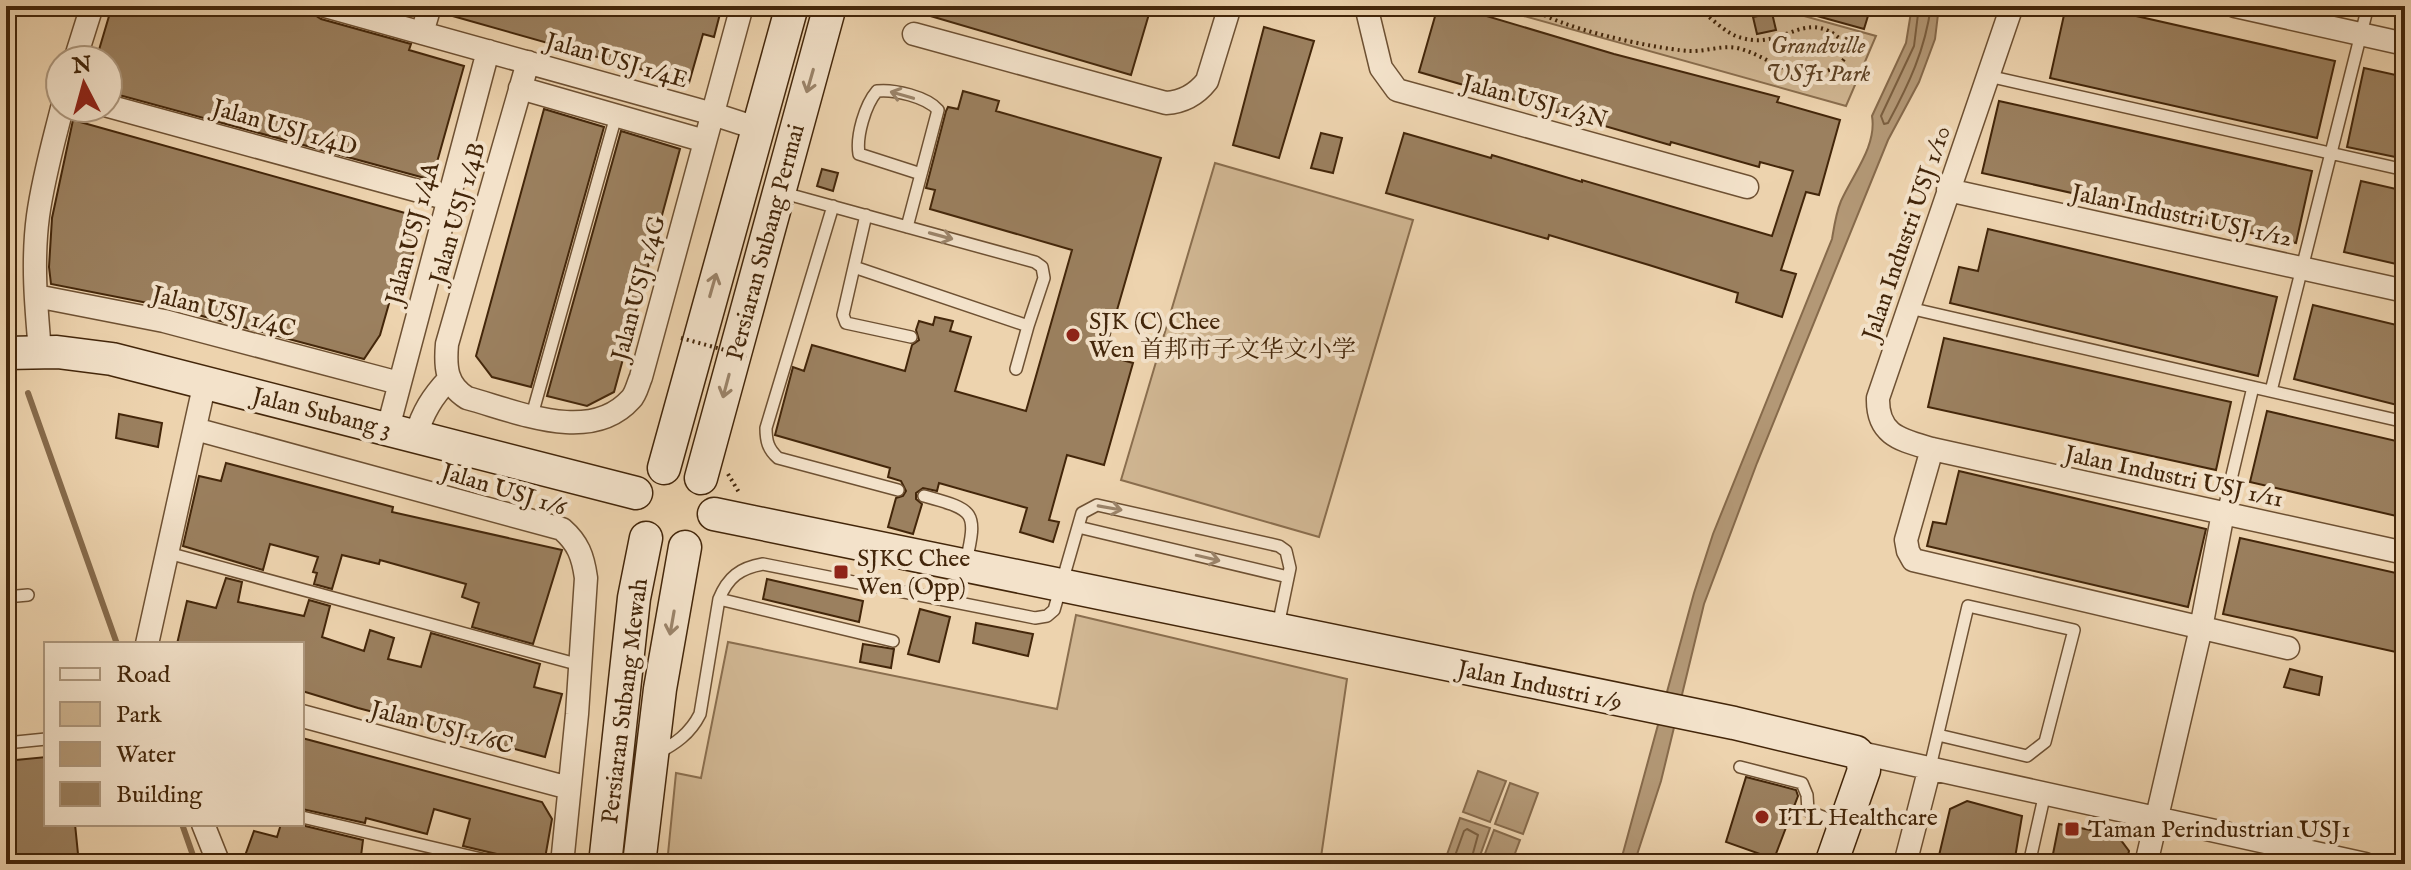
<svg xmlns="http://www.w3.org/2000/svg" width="2411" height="870" viewBox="0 0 2411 870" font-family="'IM FELL English','Noto Serif SC',serif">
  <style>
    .green { fill: #d0b692; stroke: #8a6e4e; stroke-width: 2 }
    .water { fill: #b39876; stroke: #866a4b; stroke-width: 2 }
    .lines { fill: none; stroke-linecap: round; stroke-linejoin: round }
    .shore { stroke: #7b5f40; stroke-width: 2 }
    .stream { stroke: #866a4b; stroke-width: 6 }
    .building { fill: #9b805f; stroke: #43260a; stroke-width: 2 }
    .lane-casing { stroke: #6e5133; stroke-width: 14 }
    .street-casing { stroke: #6e5133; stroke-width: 25 }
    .secondary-casing { stroke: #43260a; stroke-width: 35 }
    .path { stroke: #43260a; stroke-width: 4; stroke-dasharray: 2 4; stroke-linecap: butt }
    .lane { stroke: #f3e2ca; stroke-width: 11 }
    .street { stroke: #f3e2ca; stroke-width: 22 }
    .secondary { stroke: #f3e2ca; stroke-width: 32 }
    .path-bridge { stroke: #43260a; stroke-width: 4; stroke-dasharray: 2 4; stroke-linecap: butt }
    .oneway { stroke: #9b846a }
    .poi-dot { fill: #8f2418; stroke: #f3e2ca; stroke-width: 3 }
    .labels { text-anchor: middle; stroke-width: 8; stroke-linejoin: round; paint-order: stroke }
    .park-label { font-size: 24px; font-style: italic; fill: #5f4325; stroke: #f3e2ca }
    .street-label { font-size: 24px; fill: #43260a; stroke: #f3e2ca }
    .poi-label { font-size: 24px; fill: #43260a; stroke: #f3e2ca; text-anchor: start }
  </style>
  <rect width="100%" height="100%" fill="#edd3ae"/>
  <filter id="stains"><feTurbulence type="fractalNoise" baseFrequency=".0025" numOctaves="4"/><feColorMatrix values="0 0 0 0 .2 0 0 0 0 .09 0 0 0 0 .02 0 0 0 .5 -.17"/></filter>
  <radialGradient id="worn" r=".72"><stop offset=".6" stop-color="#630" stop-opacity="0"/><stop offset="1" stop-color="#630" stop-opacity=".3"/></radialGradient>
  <path class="green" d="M1488 6H1768L1876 36 1846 106Z
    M1215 163 1413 220 1319 537 1121 480Z
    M1076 615 1347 679 1320 864H667L676 773 701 778 728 642 1057 709Z"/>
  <path class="water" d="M1912 6H1939L1935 39 1919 82 1888 140 1757 463 1704 604 1661 781 1634 864H1620L1694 593 1713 534 1832 239C1834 227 1836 213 1841 201 1853 174 1877 146 1872 116L1906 43Z
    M1478 771 1506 781 1490 822 1463 812Z
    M1510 783 1538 793 1523 834 1495 824Z
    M1460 818 1490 828 1477 864 1444 863Z
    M1494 830 1520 840 1511 864H1481Z"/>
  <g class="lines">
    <path class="shore" d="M1919 6 1914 46 1881 116 1884 124 1888 123C1909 84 1925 50 1931 6
      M1452 864 1464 831 1467 829 1478 835 1470 864"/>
    <path class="stream" d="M28 393 117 644
      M182 824 196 864"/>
  </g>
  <path class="building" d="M112 6H256L289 15 291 6H311L315 15 321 19 411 44 409 50 464 66 432 180 108 92V60H96Z
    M444 6H722L714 37 703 34 689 83 442 13Z
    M911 6H1120L1149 14 1131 75 910 10Z
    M1438 6H1453L1614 54 1779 97 1777 102 1840 120 1819 195 1806 192 1781 270 1796 274 1782 317 1736 302 1738 293 1649 265 1549 235 1548 239 1386 193 1404 133 1491 158 1492 155 1582 182V180L1772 236 1793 171 1760 162 1759 167 1671 142 1670 145 1419 72Z
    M1800 6H1871L1864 29 1799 11Z
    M2066 6H2092L2335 61 2317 138 2050 78Z
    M1772 13 1776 30 1757 34 1753 17Z
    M1264 27 1314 41 1279 158 1233 145Z
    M2364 68 2405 77V159L2347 147Z
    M963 91 999 101 996 111 1161 158 1104 355 1133 363 1104 465 1067 455 1049 520 1059 522 1053 542 1020 532 1027 508 939 483 937 491 923 488 916 493V499L922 504 913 534 888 527 896 498 903 496 906 491 901 481 888 477 890 468 775 435 793 367 804 371 812 345 905 371 912 345 919 340 916 330 919 321 933 325 935 317 953 321 950 331 971 337 955 391 1026 411 1072 250 930 209 935 190 926 188 946 111 948 107 958 109Z
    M1999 101 2312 171 2296 243 1982 173Z
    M544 109 604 127 531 387 492 377 476 356Z
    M73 120 423 218 407 275 398 272 380 335 364 359 168 307 51 284 49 267 52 218Z
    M621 131 680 149 614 392 587 406 547 396Z
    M1321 133 1342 138 1333 173 1311 168Z
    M822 169 838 173 833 191 817 186Z
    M2361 181 2405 191V266L2344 252Z
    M1988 229 2277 297 2258 376 1950 303 1959 267 1978 271Z
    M2313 305 2405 327V407L2294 379Z
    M1944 338 2231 402 2216 470 1928 407Z
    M2267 411 2405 443V518L2250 482Z
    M119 414 162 423 158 447 116 438Z
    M226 463 393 507 392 512 562 550 533 644 472 627 479 603 462 597 466 584 380 560 379 564 342 555 332 589 314 584 317 573 313 572 318 557 270 544 263 570 183 546 199 476 221 481Z
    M1959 471 2206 529 2188 607 1927 546 1933 522 1946 524Z
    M2240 538 2405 575V654L2223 614Z
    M226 578 242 582 238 602 304 616 309 600 330 606 322 637 364 651 370 630 394 638 388 659 421 667 431 633 540 664 534 687 562 694 545 757 358 708 302 691V644H177L187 601 216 608Z
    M767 579 863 601 859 622 763 599Z
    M920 609 950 617 939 662 908 654Z
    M976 623 1033 634 1028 656 973 643Z
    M863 644 894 649 891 668 860 662Z
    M2290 669 2322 677 2319 695 2284 687Z
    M302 738 542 802 552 819 544 864 529 860V864H511L505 856 463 846 470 819 434 809 427 834 366 818 365 823 302 809Z
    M46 757V824H75L79 864H6V761Z
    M1746 777 1796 790 1798 796 1774 859 1726 842Z
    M1967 801 2022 816 2014 864H1937L1950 809Z
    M281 824H297L363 840 360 864H242L254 831 277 837Z
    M2059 824 2117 835 2129 851 2126 864H2051Z"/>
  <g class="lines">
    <g class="lane-casing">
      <path id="lane" d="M1988 76 2405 170
        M780 192 1035 262 1042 267 1044 278 1028 326 854 267 866 215
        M833 206 766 428C766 441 768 449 778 458L898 490
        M907 227 938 110C927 97 894 89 877 91 865 105 856 136 859 154L921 174
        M854 267 843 315 846 323 911 337
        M1909 308 2405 422
        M1016 369 1028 326
        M2271 391 2368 6
        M532 415 616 116
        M924 496C974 510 978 510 966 562
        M2223 513 2253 387
        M1078 527 1288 577
        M168 553 580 665
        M6 597 28 595
        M719 599 893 641
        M6 743 46 739
        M656 754C675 744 690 734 700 714L719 599C728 577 740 568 763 564L1035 618 1047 616 1054 610 1082 513 1097 505 1279 546 1286 551 1290 568 1278 626
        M1740 767 1802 783 1807 795 1808 811 1843 825
        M1930 767 1968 606 2074 630 2045 742 2027 756 1938 735
        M302 817 503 864
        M2029 864 2045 793
        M2282 864 2286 846"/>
    </g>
    <g class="street-casing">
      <path id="street" d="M325 6 713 114 756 128
        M1366 6 1381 68 1397 90 1747 187
        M2012 6 1878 398C1877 436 1902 440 1932 449L2405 553
        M2235 6 2405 44
        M422 33 430 6
        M914 34 1166 103C1183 102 1196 95 1207 81L1230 6
        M75 60 92 6
        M528 62 447 344C445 367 446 385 467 398 516 411 590 445 631 399 636 394 638 384 641 377L742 6
        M520 88 705 141
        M108 106 448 199
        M1948 190 2405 291
        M36 296 164 321 399 383
        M40 351C36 306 32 261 38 216 43 179 53 144 62 108
        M388 428 488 51
        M195 429 562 529C578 543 583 556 586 578L577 714 562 864
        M416 435C423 412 432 397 449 379
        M1932 449 1906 540 1908 551 1913 560 2288 648
        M147 644 205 382
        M302 716 569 788
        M1856 752 2365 864
        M203 824 219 864
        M1905 864 1930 767
        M2146 864 2201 628 2223 513"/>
    </g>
    <g class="secondary-casing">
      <path id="secondary" d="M6 353 57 352 112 359 636 493
        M664 468 792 6
        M701 478 830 6
        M714 514 1734 723 1856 752 1862 759 1864 770 1831 864
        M605 864 634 598 646 538
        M639 864 660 689 685 547"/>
    </g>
    <path class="path" d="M1529 6C1556 28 1652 48 1688 51 1705 52 1721 45 1737 48 1767 55 1786 78 1818 73 1835 70 1843 64 1850 49 1808 0 1788 51 1742 38 1725 34 1710 16 1695 6
      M728 474 740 494"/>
    <use href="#lane" class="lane"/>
    <use href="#street" class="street"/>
    <use href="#secondary" class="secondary"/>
    <path class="path-bridge" d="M681 338 750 357"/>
  </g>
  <defs><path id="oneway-shaft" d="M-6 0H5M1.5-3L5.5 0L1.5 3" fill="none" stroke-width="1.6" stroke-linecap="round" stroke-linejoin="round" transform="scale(2)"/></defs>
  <g class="oneway">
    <use href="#oneway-shaft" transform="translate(810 81) rotate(106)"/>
    <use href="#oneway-shaft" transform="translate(902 95) rotate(-164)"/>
    <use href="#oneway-shaft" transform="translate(941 236) rotate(15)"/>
    <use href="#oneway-shaft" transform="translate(713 285) rotate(-74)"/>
    <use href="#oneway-shaft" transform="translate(726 386) rotate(105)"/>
    <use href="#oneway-shaft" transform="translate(1110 508) rotate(10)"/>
    <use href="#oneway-shaft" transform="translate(1208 558) rotate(13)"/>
    <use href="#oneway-shaft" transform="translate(672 623) rotate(100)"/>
  </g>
  <g class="poi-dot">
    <circle cx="1073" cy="335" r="8"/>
    <rect x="833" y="564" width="16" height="16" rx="4"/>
    <circle cx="1762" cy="817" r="8"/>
    <rect x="2064" y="821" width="16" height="16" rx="4"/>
  </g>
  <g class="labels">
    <g class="park-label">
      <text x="1818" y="53">Grandville<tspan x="1818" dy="28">USJ1 Park</tspan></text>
    </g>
    <g class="street-label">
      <text transform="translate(617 60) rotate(16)" y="8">Jalan USJ 1/4E</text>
      <text transform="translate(1535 101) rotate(15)" y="8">Jalan USJ 1/3N</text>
      <text transform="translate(285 127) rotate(16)" y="8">Jalan USJ 1/4D</text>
      <text transform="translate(457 213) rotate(-74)" y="8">Jalan USJ 1/4B</text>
      <text transform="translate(2182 215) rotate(12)" y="8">Jalan Industri USJ 1/12</text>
      <text transform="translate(412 233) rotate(-75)" y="8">Jalan USJ 1/4A</text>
      <text transform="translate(1906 233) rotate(-71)" y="8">Jalan Industri USJ 1/10</text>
      <text transform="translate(765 242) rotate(-75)" y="8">Persiaran Subang Permai</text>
      <text transform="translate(638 288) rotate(-75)" y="8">Jalan USJ 1/4G</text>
      <text transform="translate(224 311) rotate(14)" y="8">Jalan USJ 1/4C</text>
      <text transform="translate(322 412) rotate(14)" y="8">Jalan Subang 3</text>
      <text transform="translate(2174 476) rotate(12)" y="8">Jalan Industri USJ 1/11</text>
      <text transform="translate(504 489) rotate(17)" y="8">Jalan USJ 1/6</text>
      <text transform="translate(1540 685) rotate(12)" y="8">Jalan Industri 1/9</text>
      <text transform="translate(624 701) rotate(-83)" y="8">Persiaran Subang Mewah</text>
      <text transform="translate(442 727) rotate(15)" y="8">Jalan USJ 1/6C</text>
    </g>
    <g class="poi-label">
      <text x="1089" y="329">SJK (C) Chee<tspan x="1089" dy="28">Wen 首邦市子文华文小学</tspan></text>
      <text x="857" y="566">SJKC Chee<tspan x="857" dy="28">Wen (Opp)</tspan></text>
      <text x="1778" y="825">ITL Healthcare</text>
      <text x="2088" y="837">Taman Perindustrian USJ1</text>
    </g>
  </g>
  <rect width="2411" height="870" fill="none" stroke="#edd3ae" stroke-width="32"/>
  <rect x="8" y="8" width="2395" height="854" fill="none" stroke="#43260a" stroke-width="4"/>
  <rect x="16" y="16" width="2379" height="838" fill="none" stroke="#43260a" stroke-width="2"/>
  <rect x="44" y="642" width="260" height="184" fill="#f3e2ca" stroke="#ad977d" stroke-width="2"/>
  <rect x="60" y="668" width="40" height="12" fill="#f3e2ca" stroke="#ad977d" stroke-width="2"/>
  <text x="116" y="682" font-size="24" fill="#43260a">Road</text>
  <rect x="60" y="702" width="40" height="24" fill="#d0b692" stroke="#ad977d" stroke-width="2"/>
  <text x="116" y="722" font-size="24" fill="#43260a">Park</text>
  <rect x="60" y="742" width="40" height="24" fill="#b39876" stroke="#ad977d" stroke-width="2"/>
  <text x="116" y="762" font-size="24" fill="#43260a">Water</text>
  <rect x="60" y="782" width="40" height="24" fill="#9b805f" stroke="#ad977d" stroke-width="2"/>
  <text x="116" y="802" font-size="24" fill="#43260a">Building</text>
  <g transform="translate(84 84) rotate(354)"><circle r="38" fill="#f3e2ca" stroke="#ad977d" stroke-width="2"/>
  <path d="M0-6L14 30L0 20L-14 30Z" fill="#8f2418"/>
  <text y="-12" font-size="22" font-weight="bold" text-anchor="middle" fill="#43260a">N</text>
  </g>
  <rect width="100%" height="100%" filter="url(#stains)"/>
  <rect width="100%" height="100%" fill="url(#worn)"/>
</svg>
